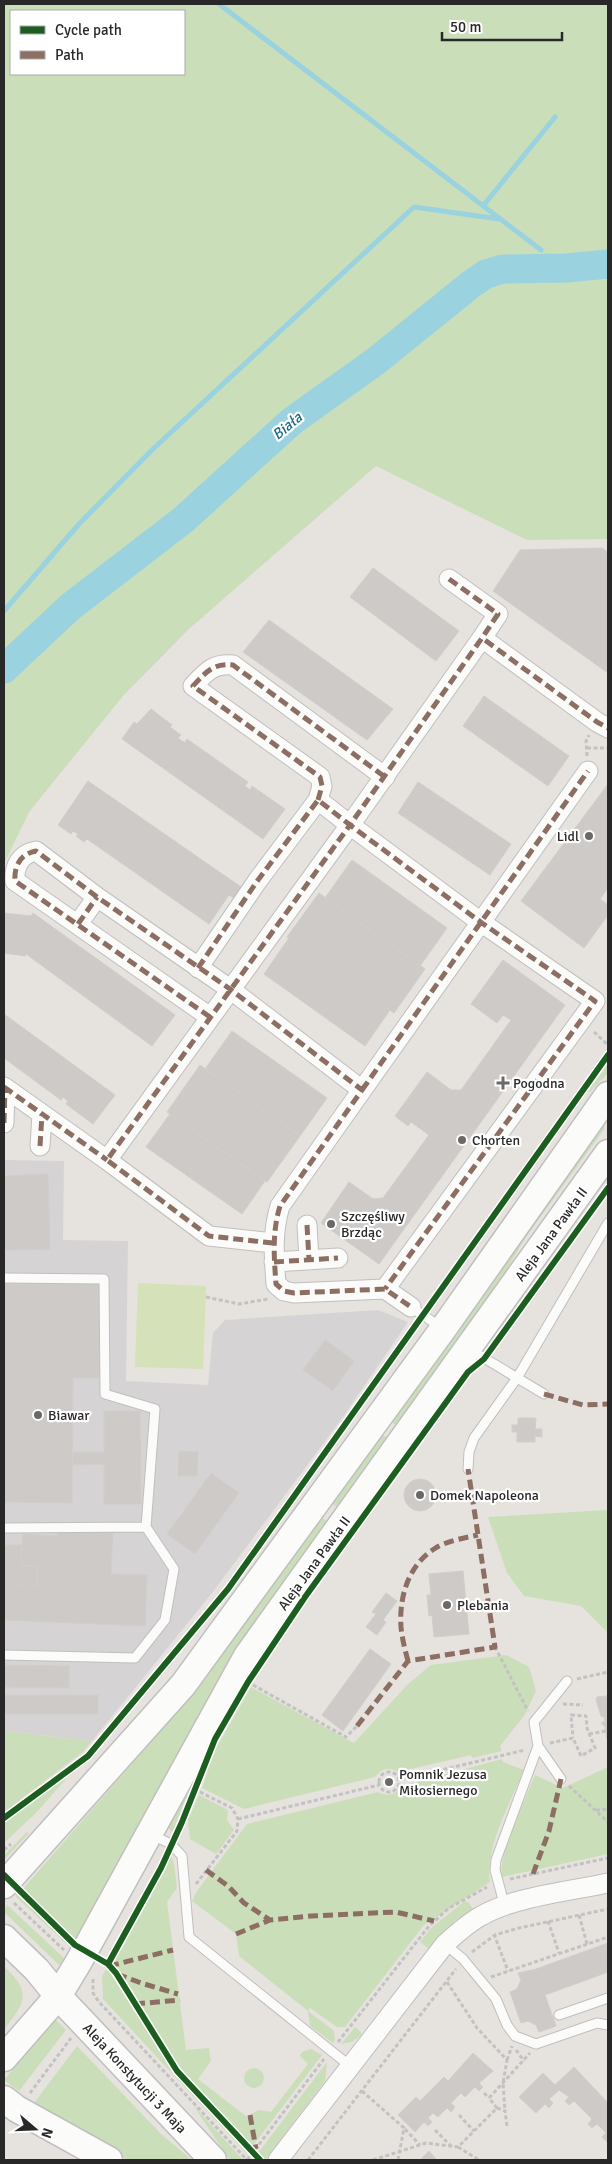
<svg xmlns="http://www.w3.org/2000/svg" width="612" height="2164" viewBox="0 0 612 2164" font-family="Signika,sans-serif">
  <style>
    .industrial { fill: #d6d3d5 }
    .green { fill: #cbdeba; fill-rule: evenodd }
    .pitch { fill: #d4e1b9 }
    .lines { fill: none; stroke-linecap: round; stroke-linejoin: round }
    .stream { stroke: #9ad2df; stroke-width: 5 }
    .river { stroke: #9ad2df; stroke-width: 29 }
    .building { fill: #cdcac8; stroke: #d1ceca }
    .service-casing { stroke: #c0bfbf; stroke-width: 11 }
    .minor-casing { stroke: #c0bfbf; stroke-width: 21 }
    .secondary-casing { stroke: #c0bfbf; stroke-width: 29 }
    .path { stroke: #c3c2c2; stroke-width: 3; stroke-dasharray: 4 2.5; stroke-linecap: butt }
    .service { stroke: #fbfbfa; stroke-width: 9 }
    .minor { stroke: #fbfbfa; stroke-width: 19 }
    .secondary { stroke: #fbfbfa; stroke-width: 26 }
    .quiet { stroke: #8d6e63; stroke-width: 5; stroke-dasharray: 10 5; stroke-linecap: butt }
    .cycleway-casing { stroke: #fff; stroke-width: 9 }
    .cycleway { stroke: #1b5e20; stroke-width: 6 }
    .poi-dot { fill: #6a6968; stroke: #fff; stroke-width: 2 }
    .labels { text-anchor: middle; stroke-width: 4.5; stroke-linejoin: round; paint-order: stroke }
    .poi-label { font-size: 14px; fill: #282828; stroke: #fff; text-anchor: start }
    .street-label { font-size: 14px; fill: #282828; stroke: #fff }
    .water-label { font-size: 15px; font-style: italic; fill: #1c6989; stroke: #fff }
  </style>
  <rect width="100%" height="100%" fill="#e6e2de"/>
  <path class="industrial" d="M4 1160 64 1161 63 1240 128 1241 126 1381 208 1385 213 1333 225 1320 378 1310 408 1322 340 1421 212 1593 92 1741 4 1731Z"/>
  <path class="green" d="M4 4H608V539L527 540 376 466 189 629 123 696 29 812 4 864ZM11 11H184V74H11Z
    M608 1064V1073L589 1093 588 1092Z
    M601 1125 605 1128 524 1240 483 1311 399 1424H394L389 1419Z
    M382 1435 390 1439 340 1510 332 1503Z
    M608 1510V1633L581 1606 524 1596 507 1573 488 1517Z
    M319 1517 326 1520 327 1523 77 1940 22 1890 204 1681 247 1613Z
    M506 1655 529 1667 536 1691 524 1716 500 1746 502 1751 472 1758 471 1755 398 1772C389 1767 382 1768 375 1777L244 1809 202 1788 214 1752 251 1687 354 1743 408 1684 431 1665Z
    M4 1731 92 1741 83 1752 4 1812Z
    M207 1746 172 1833 166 1824Z
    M502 1759 503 1762 524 1770C511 1801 484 1849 490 1882L424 1925 345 2027H337L310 2008 308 2011 334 2031 335 2040 333 2043 310 2026 308 2011 239 1956 236 1934 192 1901 197 1891 247 1824 378 1792C387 1797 397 1795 402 1786Z
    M608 1767V1854L502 1877C497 1855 526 1798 535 1775L563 1788Z
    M73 1771 37 1812 4 1843V1822Z
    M199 1795 228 1810 227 1820 234 1830 216 1854 190 1839 188 1820Z
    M27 1832 29 1833 4 1860V1855Z
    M171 1856 174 1864 177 1888 167 1902 186 2050 209 2048 211 2061 198 2079 247 2117 258 2110 271 2112 308 2064 300 2056 302 2052 311 2049 322 2055 252 2147 179 2066 116 1966V1954Z
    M17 1894 73 1947 72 1949 15 1896Z
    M465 1901 469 1903 473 1909 456 1920 429 1949 420 1942 431 1928Z
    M7 1905 65 1959 61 1965 58 1964 4 1912Z
    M4 1966C32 1994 26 2000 4 2030Z
    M107 1968 174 2072 248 2153 247 2154 103 1999 102 1976Z
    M54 2021H57L66 2030 19 2091 5 2081V2079Z
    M355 2027 361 2032V2035L352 2042 341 2044Z
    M77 2046 161 2134 192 2160H128L34 2103Z
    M327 2062 325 2081 265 2160 258 2153Z
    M244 2078a10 10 0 1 1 20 0a10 10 0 1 1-20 0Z
    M193 2105 243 2160H231L227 2156Z"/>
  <path class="pitch" d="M138 1283 206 1286 203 1369 135 1367Z"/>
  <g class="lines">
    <path class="stream" d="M219 4 541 250
      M483 206 555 117
      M549 256 567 268
      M4 611 79 524 153 449 414 207 499 219"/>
    <path class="river" d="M4 669 70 607 183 520 292 421 376 361 470 285 486 274 503 269 567 268 608 264"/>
  </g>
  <path class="building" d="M602 548 608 552V673L493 591 520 550Z
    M373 568 459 631 436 661 350 597Z
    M269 620 393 709 367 740 243 652Z
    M484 696 569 756 548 786 463 726Z
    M151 709 172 725 170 727 181 735 178 738 185 743 187 739 248 782 245 786 250 790 252 786 285 809 263 839 122 739 134 722 137 724Z
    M88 781 241 887 234 898 229 895 209 924 87 839 84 842 76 836 78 834 73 831 71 834 58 825Z
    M418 782 511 844 490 875 398 813Z
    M608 784V888L600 899 608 905V915L584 948 521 901Z
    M352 860 447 928 420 966 325 898Z
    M319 893 425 969 394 1013 287 937Z
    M4 913 31 916 33 913 175 1015 152 1046 26 954 25 956 4 953Z
    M289 938 390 1010 365 1046 264 974Z
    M503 960 565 1005 379 1264 321 1223 349 1182 373 1199 383 1198 429 1135 411 1122 408 1126 395 1116 427 1072 451 1090H461L511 1020 503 1015 497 1023 471 1004Z
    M4 1014 115 1095 93 1124 66 1104 68 1101 63 1097 61 1100 4 1058Z
    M232 1031 327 1098 300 1136 205 1069Z
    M200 1065 300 1136 267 1182 167 1112Z
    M170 1114 265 1181 242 1214 146 1147Z
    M48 1174 50 1249 4 1250V1176Z
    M4 1284H100L99 1378H73L72 1503 4 1502Z
    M325 1340 354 1361 333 1391 303 1370Z
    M104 1411H140L141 1504H104V1464L73 1465V1452H104Z
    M518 1418H536L535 1429H542V1437L535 1436V1442H517V1432H512V1425H518Z
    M179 1451 198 1452 197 1476H178Z
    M211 1473 239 1493 195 1554 167 1534Z
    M404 1495a16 16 0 1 1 32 0a16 16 0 1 1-32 0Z
    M57 1525 113 1527 111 1574 147 1575 145 1626 4 1620V1585L37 1587V1566H21L23 1534 57 1536Z
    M4 1545H22L21 1566H37V1587L4 1585Z
    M463 1571 469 1634 434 1637 432 1615 429 1616 427 1595H431L429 1574Z
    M386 1593 397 1601 383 1620 386 1622 377 1635 366 1627 376 1614 372 1612Z
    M370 1649 391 1664 343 1731 322 1715Z
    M4 1665 69 1666V1688L4 1687Z
    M4 1695H98V1714H4Z
    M606 1696H608L607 1739 605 1727 601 1723 605 1721 604 1717 601 1716 596 1700 597 1697Z
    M608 1943V1972L545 1995 556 2026 539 2032 536 2025 528 2021 521 2023 510 1992 517 1989 521 1980 518 1973 536 1969Z
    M473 2053 493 2071 479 2083 483 2087 479 2091 475 2087 465 2097 461 2093 451 2103 455 2107 451 2112 447 2108 438 2117 433 2113 428 2118 432 2122 428 2126 424 2122 415 2132 398 2115 416 2097 420 2101 444 2077 448 2081Z
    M574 2067 608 2103V2143L602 2137 606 2133 597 2124 592 2128 588 2124 592 2119 574 2101 569 2105 565 2101 569 2097 559 2090 549 2099 553 2103 549 2108 545 2104 536 2113 519 2097 543 2073 555 2085Z
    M429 2151 437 2160H420Z"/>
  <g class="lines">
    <g class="service-casing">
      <path id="service" d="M4 1278 104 1279 105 1394 155 1409 146 1527 4 1528
        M411 1307 442 1328
        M469 1349 544 1394
        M468 1469 469 1452 474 1438 517 1378 608 1223
        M4 1655 135 1658 165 1620 174 1569 146 1527
        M538 1746 561 1779
        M150 1834 171 1844 182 1856 189 1937 350 2066
        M505 1907 495 1870 496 1860 538 1746 534 1722 567 1681
        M445 1944 463 1959 496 1999 507 2025 515 2036 536 2044 597 2023 608 2025
        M559 2015 608 1998"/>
    </g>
    <g class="minor-casing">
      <path id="minor" d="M449 579 498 614 482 638
        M318 800 322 786 320 777 193 686C206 672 213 663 233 665L385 777
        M78 924 97 897
        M198 968 258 880 318 800 350 825 482 638 597 722 608 728
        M210 1017 15 881C14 866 20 854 36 851L97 897 230 989 362 1090 280 1206C272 1232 274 1257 276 1284L284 1291 294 1293 385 1289 411 1307
        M4 1087 107 1160
        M362 1090 588 771
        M4 1123 5 1088
        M40 1146 42 1114
        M307 1225 309 1260
        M273 1243 209 1236 107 1160 350 825 482 923 595 1001 385 1289
        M274 1262 338 1258
        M278 2160 445 1944C456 1934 468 1923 481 1916 513 1897 571 1891 608 1883"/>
    </g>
    <g class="secondary-casing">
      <path id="secondary" d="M4 1885 183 1685 443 1329 608 1095
        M4 1938 37 1970 58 1996 213 2160
        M4 2058 58 1996 78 1963 247 1656 608 1153
        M4 2099 17 2109 109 2160"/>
    </g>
    <path class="path" d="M587 748H608
      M587 756 586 741 589 735
      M594 1032 608 1045
      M206 1297 239 1304 268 1299
      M495 1647 528 1711
      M577 1679 608 1672
      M253 1685 346 1737 357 1726
      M563 1704 583 1705
      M589 1734 606 1731
      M550 1743 573 1738 581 1756 595 1748 587 1728 586 1716 571 1715 573 1738
      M83 1763 88 1756
      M379 1782a10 10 0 1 1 20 0a10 10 0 1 1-20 0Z
      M399 1780 525 1750
      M569 1786 608 1822
      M596 1810 608 1809
      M238 1819 379 1785
      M4 1850 11 1844
      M510 1879 608 1858
      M196 1884 237 1831 238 1819 232 1808 196 1790
      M14 1903 64 1950
      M579 1915 587 1944
      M548 1921 559 1953
      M494 1934 508 1971
      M472 1952 495 1935 519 1928 608 1909
      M491 1977 608 1937
      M93 1979V1993L99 2002 247 2160
      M447 1982 477 2028 507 2060 503 2083 505 2111
      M338 2042 429 1926 449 1908 487 1887
      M516 2050 524 2061
      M507 2060 512 2046
      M362 2091 404 2128 398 2160
      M30 2093 71 2038
      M484 2093 489 2098
      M497 2108 505 2111 507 2126
      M459 2115 474 2131
      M405 2129 420 2145
      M435 2130 452 2147
      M458 2147 479 2160
      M247 2160 324 2059
      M308 2160 456 1969
      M373 2160 426 2143 458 2147 497 2108 489 2098 530 2053"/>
    <use href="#service" class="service"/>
    <use href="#minor" class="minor"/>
    <use href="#secondary" class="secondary"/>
    <path class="quiet" d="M449 579 498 614 482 638
      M318 800 322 786 320 777 193 686C206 672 213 663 233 665L385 777
      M78 924 97 897
      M198 968 258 880 318 800 350 825 482 638 597 722 608 728
      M210 1017 15 881C14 866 20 854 36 851L97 897 230 989 362 1090 280 1206C272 1232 274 1257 276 1284L284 1291 294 1293 385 1289 411 1307
      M4 1087 107 1160
      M362 1090 588 771
      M4 1123 5 1088
      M40 1146 42 1114
      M307 1225 309 1260
      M273 1243 209 1236 107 1160 350 825 482 923 595 1001 385 1289
      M274 1262 338 1258
      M544 1394 583 1405 608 1404
      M408 1661C405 1650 402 1638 401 1627 399 1597 408 1566 434 1549 446 1541 464 1538 478 1535
      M357 1726 408 1661 495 1647 468 1469
      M206 1870 228 1886 244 1903 270 1920
      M533 1874 549 1831 561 1779
      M236 1934 270 1920 311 1916 396 1912 434 1921
      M109 1966 173 1950
      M117 1974 141 1983 178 1994
      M135 2004 180 2000
      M250 2115 256 2149"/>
    <g class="cycleway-casing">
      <path id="cycleway" d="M4 1818 88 1756 228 1589 608 1055
        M4 1875 75 1945 108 1964 116 1973 177 2071 260 2160
        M108 1964 161 1868 182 1822 215 1739 248 1682 305 1597 468 1372 484 1359 608 1188"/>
    </g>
    <use href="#cycleway" class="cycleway"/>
  </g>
  <g class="poi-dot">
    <circle cx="589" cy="836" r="5"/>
    <path d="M500.5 1075.5h5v5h5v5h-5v5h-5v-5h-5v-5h5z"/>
    <circle cx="462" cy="1140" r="5"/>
    <circle cx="331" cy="1224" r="5"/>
    <circle cx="38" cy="1415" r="5"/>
    <circle cx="420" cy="1495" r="5"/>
    <circle cx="447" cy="1605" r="5"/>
    <circle cx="389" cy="1782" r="5"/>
  </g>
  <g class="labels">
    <g class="poi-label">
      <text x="579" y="841" text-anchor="end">Lidl</text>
      <text x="513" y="1088">Pogodna</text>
      <text x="472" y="1145">Chorten</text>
      <text x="341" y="1221">Szczęśliwy<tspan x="341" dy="16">Brzdąc</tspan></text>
      <text x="48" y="1420">Biawar</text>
      <text x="430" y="1500">Domek Napoleona</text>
      <text x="457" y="1610">Plebania</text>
      <text x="399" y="1779">Pomnik Jezusa<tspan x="399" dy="16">Miłosiernego</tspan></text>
    </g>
    <g class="street-label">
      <text transform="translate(551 1234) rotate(-54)" y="5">Aleja Jana Pawła II</text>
      <text transform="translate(314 1563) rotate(-54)" y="5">Aleja Jana Pawła II</text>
      <text transform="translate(135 2078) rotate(47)" y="5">Aleja Konstytucji 3 Maja</text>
    </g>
    <g class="water-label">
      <text transform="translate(287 426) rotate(-40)" y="5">Biała</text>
    </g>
  </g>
  <rect width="612" height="2164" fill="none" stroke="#282828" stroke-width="10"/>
  <rect x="10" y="10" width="175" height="65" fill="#ffffff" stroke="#a9a9a9"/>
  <rect x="20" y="26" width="25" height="8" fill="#1b5e20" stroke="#a9a9a9"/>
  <text x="55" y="35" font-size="15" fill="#282828">Cycle path</text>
  <rect x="20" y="51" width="25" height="8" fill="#8d6e63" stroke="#a9a9a9"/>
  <text x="55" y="60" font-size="15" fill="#282828">Path</text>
  <g transform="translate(35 2129) rotate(109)" stroke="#ffffff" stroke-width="4" paint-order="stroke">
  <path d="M0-4L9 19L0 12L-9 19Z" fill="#282828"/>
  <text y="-8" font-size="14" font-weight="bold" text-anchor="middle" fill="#282828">N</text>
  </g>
  <path d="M442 32v8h120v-8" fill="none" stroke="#282828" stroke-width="2.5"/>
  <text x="450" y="32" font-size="15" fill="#282828" stroke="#ffffff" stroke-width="4" paint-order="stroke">50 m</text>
</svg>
